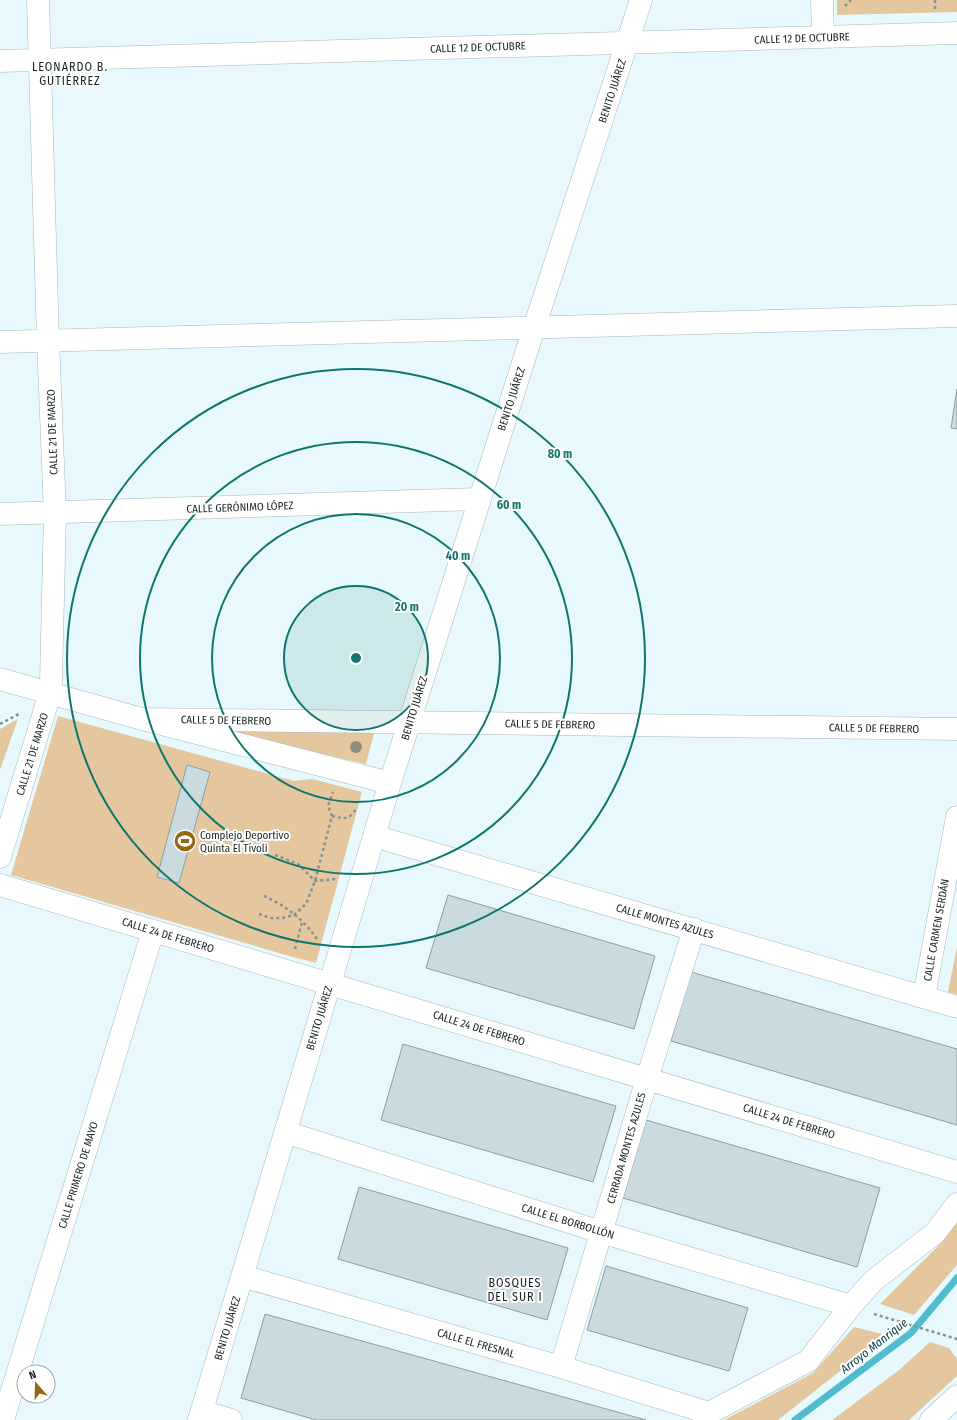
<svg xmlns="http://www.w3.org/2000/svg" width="957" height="1420" viewBox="0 0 957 1420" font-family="'Fira Sans Condensed',sans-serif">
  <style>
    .green { fill: #e4c79e }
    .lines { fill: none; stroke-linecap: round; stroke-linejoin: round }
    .stream { stroke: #50bcce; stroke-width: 7 }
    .building { fill: #c9dbdf; stroke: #8d9ea1 }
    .minor-casing { stroke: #a6b7bb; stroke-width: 23 }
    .path { stroke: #859294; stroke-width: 2.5; stroke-dasharray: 3 3; stroke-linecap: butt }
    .minor { stroke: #fff; stroke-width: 22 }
    .tree { fill: #908d7e }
    .ring { fill: none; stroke: #0f766e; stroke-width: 2 }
    .labels { text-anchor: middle; stroke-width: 4; stroke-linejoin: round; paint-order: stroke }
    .street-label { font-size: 11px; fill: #1c2324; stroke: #fff }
    .poi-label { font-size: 11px; fill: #1c2324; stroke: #fff; text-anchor: start }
    .neighbourhood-label { font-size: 12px; letter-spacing: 1px; fill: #1c2324; stroke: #fff }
    .water-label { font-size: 12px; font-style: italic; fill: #0f4149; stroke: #fff }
    .centre { fill: #0f766e; stroke: #fff; stroke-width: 2 }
    .ring-label { font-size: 12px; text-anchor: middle; font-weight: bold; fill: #0f766e; stroke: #fff; stroke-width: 4; stroke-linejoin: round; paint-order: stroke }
  </style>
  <rect width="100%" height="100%" fill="#e7f9fc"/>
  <path class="green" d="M837 0H957V12L837 15Z
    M58 716 294 781 312 779 362 792 316 963 293 957 11 875Z
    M18 719 0 770V729Z
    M237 727 375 730 366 764 236 734Z
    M957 947V995L948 992Z
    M957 1218V1265L914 1315 880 1304 943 1241Z
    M854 1327 886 1335 778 1420H724L813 1373Z
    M930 1342 949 1348 957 1359V1376L909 1420H832L899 1370Z"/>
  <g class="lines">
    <path class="stream" d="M795 1420 911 1333 957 1278"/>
  </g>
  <path class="building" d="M957 389V429L951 428Z
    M187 765 210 772 179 883 157 877Z
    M448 895 655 956 634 1029 426 968Z
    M691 972 957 1049V1125L671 1041Z
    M403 1044 616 1106 593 1182 381 1120Z
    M646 1120 880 1188 857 1267 623 1198Z
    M359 1187 568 1248 547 1320 338 1259Z
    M606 1266 748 1308 729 1371 587 1330Z
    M265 1314 646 1420H316L241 1398Z"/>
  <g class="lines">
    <g class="minor-casing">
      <path id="minor" d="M822 0 823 37
        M0 61 957 33
        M0 342 957 316
        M0 514 479 499
        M0 679 142 719 390 783
        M142 719 957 729
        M374 836 957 1007
        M0 857 50 693 51 681 55 513 48 341 38 0
        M0 885 957 1172
        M924 997 957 817
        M285 1132 601 1232 851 1306
        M242 1276 561 1367 709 1413
        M561 1367 647 1079 694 929
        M202 1411 231 1420
        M3 1420 153 931
        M199 1420 390 783 534 328 641 0
        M704 1420 709 1413 808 1361 851 1306 873 1281 935 1233 957 1204
        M931 1420 957 1396"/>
    </g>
    <path class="path" d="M935 0V11
      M845 6 851 0
      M0 724 19 714
      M332 816 328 806 333 792
      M275 855 298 864 315 881 336 879
      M264 896C285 905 307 922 318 941
      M259 914 270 918H282L294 915 306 904 315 881 332 816C344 819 349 820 356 809
      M295 949 302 922
      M874 1314 957 1339"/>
    <use href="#minor" class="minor"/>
  </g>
  <circle class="tree" cx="356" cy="747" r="6"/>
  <circle cx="356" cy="658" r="72" fill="#0f766e" fill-opacity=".12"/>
  <g class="ring">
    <circle cx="356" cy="658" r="72"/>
    <circle cx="356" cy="658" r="144"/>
    <circle cx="356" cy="658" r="216"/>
    <circle cx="356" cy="658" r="289"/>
  </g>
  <defs>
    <g id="stadium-disc" transform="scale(1.15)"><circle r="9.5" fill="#946614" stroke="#fff"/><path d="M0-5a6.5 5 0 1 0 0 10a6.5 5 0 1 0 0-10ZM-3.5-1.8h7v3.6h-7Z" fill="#fff"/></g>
  </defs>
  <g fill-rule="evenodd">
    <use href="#stadium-disc" x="185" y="841"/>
  </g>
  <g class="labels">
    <g class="street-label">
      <text transform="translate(802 38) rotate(-2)" y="4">CALLE 12 DE OCTUBRE</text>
      <text transform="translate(478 47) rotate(-2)" y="4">CALLE 12 DE OCTUBRE</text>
      <text transform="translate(612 91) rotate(-72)" y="4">BENITO JUÁREZ</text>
      <text transform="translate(511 399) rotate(-72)" y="4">BENITO JUÁREZ</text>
      <text transform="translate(52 432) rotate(-92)" y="4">CALLE 21 DE MARZO</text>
      <text transform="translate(240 507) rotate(-2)" y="4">CALLE GERÓNIMO LÓPEZ</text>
      <text transform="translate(414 708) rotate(-73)" y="4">BENITO JUÁREZ</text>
      <text transform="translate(226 720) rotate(1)" y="4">CALLE 5 DE FEBRERO</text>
      <text transform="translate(550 724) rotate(1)" y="4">CALLE 5 DE FEBRERO</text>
      <text transform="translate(874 728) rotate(1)" y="4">CALLE 5 DE FEBRERO</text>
      <text transform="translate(32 754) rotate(-73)" y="4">CALLE 21 DE MARZO</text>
      <text transform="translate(665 921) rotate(16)" y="4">CALLE MONTES AZULES</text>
      <text transform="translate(936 930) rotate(-80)" y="4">CALLE CARMEN SERDÁN</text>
      <text transform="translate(168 935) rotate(17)" y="4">CALLE 24 DE FEBRERO</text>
      <text transform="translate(319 1018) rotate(-73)" y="4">BENITO JUÁREZ</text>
      <text transform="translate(479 1028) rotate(17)" y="4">CALLE 24 DE FEBRERO</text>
      <text transform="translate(789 1121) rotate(17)" y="4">CALLE 24 DE FEBRERO</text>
      <text transform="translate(626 1148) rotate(-74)" y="4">CERRADA MONTES AZULES</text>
      <text transform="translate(78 1175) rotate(-73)" y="4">CALLE PRIMERO DE MAYO</text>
      <text transform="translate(568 1221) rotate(17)" y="4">CALLE EL BORBOLLÓN</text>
      <text transform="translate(227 1328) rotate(-73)" y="4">BENITO JUÁREZ</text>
      <text transform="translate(476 1343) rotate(16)" y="4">CALLE EL FRESNAL</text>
    </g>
    <g class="poi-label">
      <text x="200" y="839">Complejo Deportivo<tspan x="200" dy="13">Quinta El Tívoli</tspan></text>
    </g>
    <g class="neighbourhood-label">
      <text x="70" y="71">LEONARDO B.<tspan x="70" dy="14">GUTIÉRREZ</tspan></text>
      <text x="515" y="1287">BOSQUES<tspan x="515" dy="14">DEL SUR I</tspan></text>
    </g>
    <g class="water-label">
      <text transform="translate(874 1346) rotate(-38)" y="4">Arroyo Manrique</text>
    </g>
  </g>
  <circle cx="356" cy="658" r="6" class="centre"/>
  <g class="ring-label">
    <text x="560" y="458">80 m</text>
    <text x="509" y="509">60 m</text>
    <text x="458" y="560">40 m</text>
    <text x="407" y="611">20 m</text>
  </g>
  <g transform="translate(36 1384) rotate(340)"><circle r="19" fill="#ffffff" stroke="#a4a7a7"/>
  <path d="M0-3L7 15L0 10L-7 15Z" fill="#946614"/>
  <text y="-6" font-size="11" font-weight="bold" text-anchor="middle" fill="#1c2324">N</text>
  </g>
</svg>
